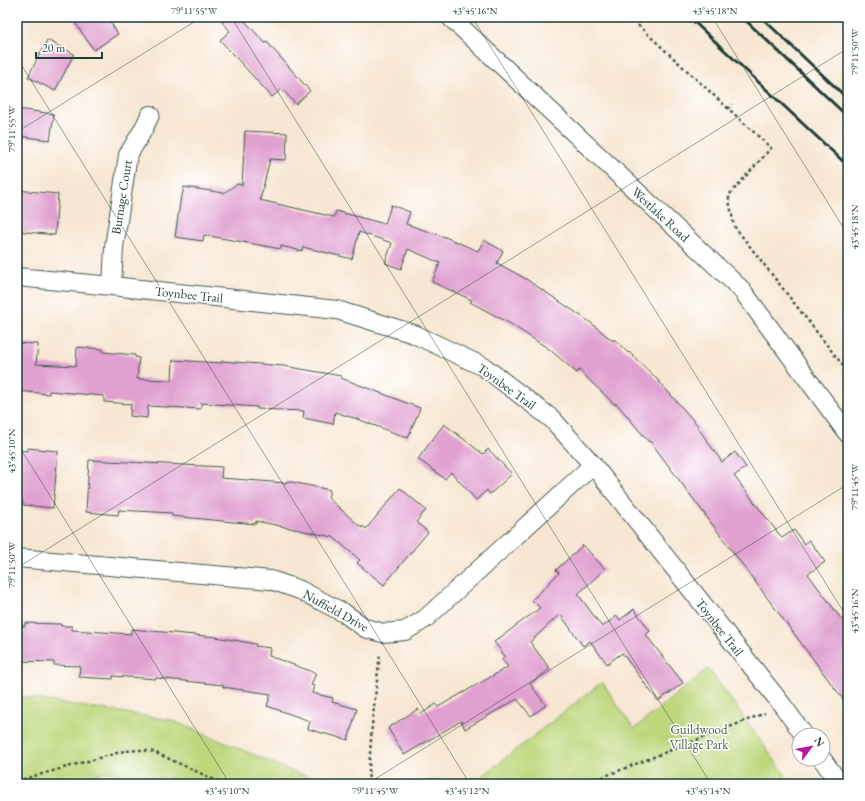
<svg xmlns="http://www.w3.org/2000/svg" width="865" height="801" viewBox="0 0 865 801" font-family="'EB Garamond',serif">
  <style>
    .green { fill: #bdd77c; stroke: #6e8a58 }
    .building { fill: #e0a0d0 }
    .lines { fill: none; stroke-linecap: round; stroke-linejoin: round }
    .minor-casing { stroke: #3f564c; stroke-width: 20 }
    .path { stroke: #3f564c; stroke-width: 2.5; stroke-dasharray: 3 3; stroke-linecap: butt }
    .minor { stroke: #fff; stroke-width: 18 }
    .rail { stroke: #1f3d34; stroke-width: 3 }
    .ticks { fill: none; stroke: #1f3d34; stroke-width: 1; stroke-opacity: 0.45 }
    .labels { text-anchor: middle; stroke-width: 3; stroke-linejoin: round; paint-order: stroke }
    .street-label { font-size: 13px; fill: #1f3d34; stroke: #fff }
    .park-label { font-size: 13px; fill: #466446; stroke: #fff }
    .neatline { fill: none; stroke: #1f3d34; stroke-width: 1.5 }
    .ticks-label { font-size: 10px; text-anchor: middle; fill: #1f3d34 }
  </style>
  <rect width="100%" height="100%" fill="#fff"/>
  <filter id="ink" filterUnits="userSpaceOnUse"><feTurbulence type="fractalNoise" baseFrequency=".025" numOctaves="2"/><feDisplacementMap in="SourceGraphic" scale="8" xChannelSelector="R" yChannelSelector="G"/><feConvolveMatrix kernelMatrix="1 2 1 2 8 2 1 2 1" color-interpolation-filters="sRGB"/></filter>
  <filter id="wash" filterUnits="userSpaceOnUse"><feTurbulence type="fractalNoise" baseFrequency=".012" numOctaves="4" result="noise"/><feDisplacementMap in="SourceGraphic" scale="16" xChannelSelector="R" yChannelSelector="G"/><feGaussianBlur stdDeviation="0.9" result="paint"/><feColorMatrix in="noise" values="0 0 0 0 0 0 0 0 0 0 0 0 0 0 0 0 0 1.4 0 .05"/><feComposite in="paint" operator="in"/></filter>
  <g filter="url(#wash)">
    <rect width="100%" height="100%" fill="#f7e6d1"/>
    <path class="green" d="M708 668 786 776 775 784H381L480 778 602 682 634 729Z
      M17 696 171 720 299 774 351 784H206L200 782 105 772 63 784H17Z"/>
    <g id="blocks">
      <path class="building" d="M71 17H107L118 34 94 50Z
        M218 17H241L265 43 267 42 310 91 296 104 282 89 272 97 220 40 230 31Z
        M47 40 74 54 55 91 28 77Z
        M17 109 54 114 50 140 17 136Z
        M245 131 287 133 286 160 270 159 260 200 334 217 336 211 385 224 391 205 410 212 406 224 445 237 478 251 484 240 503 251 497 263 526 279 590 322 613 341 614 339 628 353 629 352 656 378 699 427 698 428 722 462 735 452 746 467 734 476 782 538 794 530 804 544 809 540 825 562 808 574 848 628V706L650 441 649 442 616 403 615 405 579 370 577 373 549 349 509 323 470 302 472 300 432 282 440 263 408 249 401 269 385 263 392 243 359 232 352 259 303 247 302 251 281 246V249L204 235 203 241 175 237 181 196H182L184 187 224 193 237 184 242 185Z
        M17 190 58 194 55 235 17 231Z
        M17 343 38 344 36 364 76 366 77 347 103 349V352L135 355V357L139 358 137 379 172 380 173 360 222 363V361L284 366 341 376V378L420 408 408 438 357 419 335 412 333 424 303 418 304 411 257 409V407L201 403V409L148 406 147 418 130 416 131 404 104 402V396L49 391V394L17 391Z
        M444 424 483 454 488 449 512 474 490 494 487 490 476 500 451 472 445 479 418 459Z
        M27 448 58 451 53 508 23 505V501H17V450L27 451Z
        M89 460 222 467 221 478 286 483 287 481 330 490 328 498 362 528 363 526 366 529 400 488 426 510 416 522 428 532 384 585 357 563 360 560 333 537 256 521V524L223 521 172 516V513L119 510 118 515 86 512Z
        M583 545 605 569 578 594 602 627 617 616 620 620 634 609 650 631 646 635 683 683 658 701 622 653 607 664 590 641 583 646 560 614 530 642 550 669 530 684 546 705 531 716 517 699 465 729 461 721 404 755 388 728 418 709 421 714 436 704 438 707 508 667 502 659 505 656 494 642 540 608 532 600 559 573 556 570Z
        M25 623 61 624V626H72V630L131 634V629L216 637 256 644 255 646 270 648 269 656 316 673 311 685 314 686 312 693 333 698 332 702 357 709 348 740 308 729 310 721 267 706 271 694 223 687V685L156 678V679L113 676V679L79 677 80 666 54 665V662L17 661V626H25Z"/>
    </g>
  </g>
  <g filter="url(#ink)">
    <use href="#blocks" fill-opacity="0" stroke="#3f564c" stroke-width="1"/>
    <g class="lines">
      <g class="minor-casing">
        <path id="minor" d="M450 17 741 289 848 434
          M17 277 112 286 337 310 414 334 484 367 552 419 593 465 783 706 804 735
          M112 286 114 247 128 155 143 130 150 115
          M17 558 271 580 300 590 344 613 365 628 383 633 405 631 425 619 593 465
          M822 759 840 784"/>
      </g>
      <path class="path" d="M629 17 771 148 729 195V200L734 226 848 372
        M728 109 732 104
        M17 781 124 751 141 750 154 752 224 784
        M368 784 372 725 380 653
        M585 784 765 713"/>
      <use href="#minor" class="minor"/>
      <path class="rail" d="M689 17 848 166
        M742 17 848 117
        M761 17 848 99"/>
    </g>
  </g>
  <path class="ticks" d="M231 17 711 784M472 17 848 619M712 17 848 235M17 58 470 784M17 132 202 17M17 443 230 784M17 568 848 48M367 784 848 484"/>
  <g class="labels">
    <g class="street-label">
      <text transform="translate(121 197) rotate(-81)" y="5">Burnage Court</text>
      <text transform="translate(661 214) rotate(43)" y="5">Westlake Road</text>
      <text transform="translate(189 294) rotate(6)" y="5">Toynbee Trail</text>
      <text transform="translate(507 386) rotate(36)" y="5">Toynbee Trail</text>
      <text transform="translate(336 610) rotate(29)" y="5">Nuffield Drive</text>
      <text transform="translate(720 627) rotate(52)" y="5">Toynbee Trail</text>
    </g>
    <g class="park-label">
      <text x="699" y="734">Guildwood<tspan x="699" dy="15">Village Park</tspan></text>
    </g>
  </g>
  <rect width="865" height="801" fill="none" stroke="#fff" stroke-width="44"/>
  <g transform="translate(811 747) rotate(58)"><circle r="19" fill="#ffffff" stroke="#a5b1ae"/>
  <path d="M0-3L7 15L0 10L-7 15Z" fill="#b5179e"/>
  <text y="-6" font-size="11" font-weight="bold" text-anchor="middle" fill="#1f3d34">N</text>
  </g>
  <path d="M36 52v6h66v-6" fill="none" stroke="#1f3d34" stroke-width="2"/>
  <text x="42" y="52" font-size="12" fill="#1f3d34" stroke="#ffffff" stroke-width="3" paint-order="stroke">20 m</text>
  <rect x="22" y="22" width="821" height="757" class="neatline"/>
  <g class="ticks-label">
    <text x="194" y="14">79°11'55"W</text>
    <text x="475" y="14">43°45'16"N</text>
    <text x="715" y="14">43°45'18"N</text>
    <text transform="translate(854 52) rotate(-90)" y="4">79°11'50"W</text>
    <text transform="translate(11 129) rotate(-90)" y="4">79°11'55"W</text>
    <text transform="translate(854 227) rotate(-90)" y="4">43°45'18"N</text>
    <text transform="translate(11 451) rotate(-90)" y="4">43°45'10"N</text>
    <text transform="translate(854 487) rotate(-90)" y="4">79°11'45"W</text>
    <text transform="translate(11 565) rotate(-90)" y="4">79°11'50"W</text>
    <text transform="translate(854 611) rotate(-90)" y="4">43°45'16"N</text>
    <text x="227" y="794">43°45'10"N</text>
    <text x="375" y="794">79°11'45"W</text>
    <text x="467" y="794">43°45'12"N</text>
    <text x="708" y="794">43°45'14"N</text>
  </g>
</svg>
